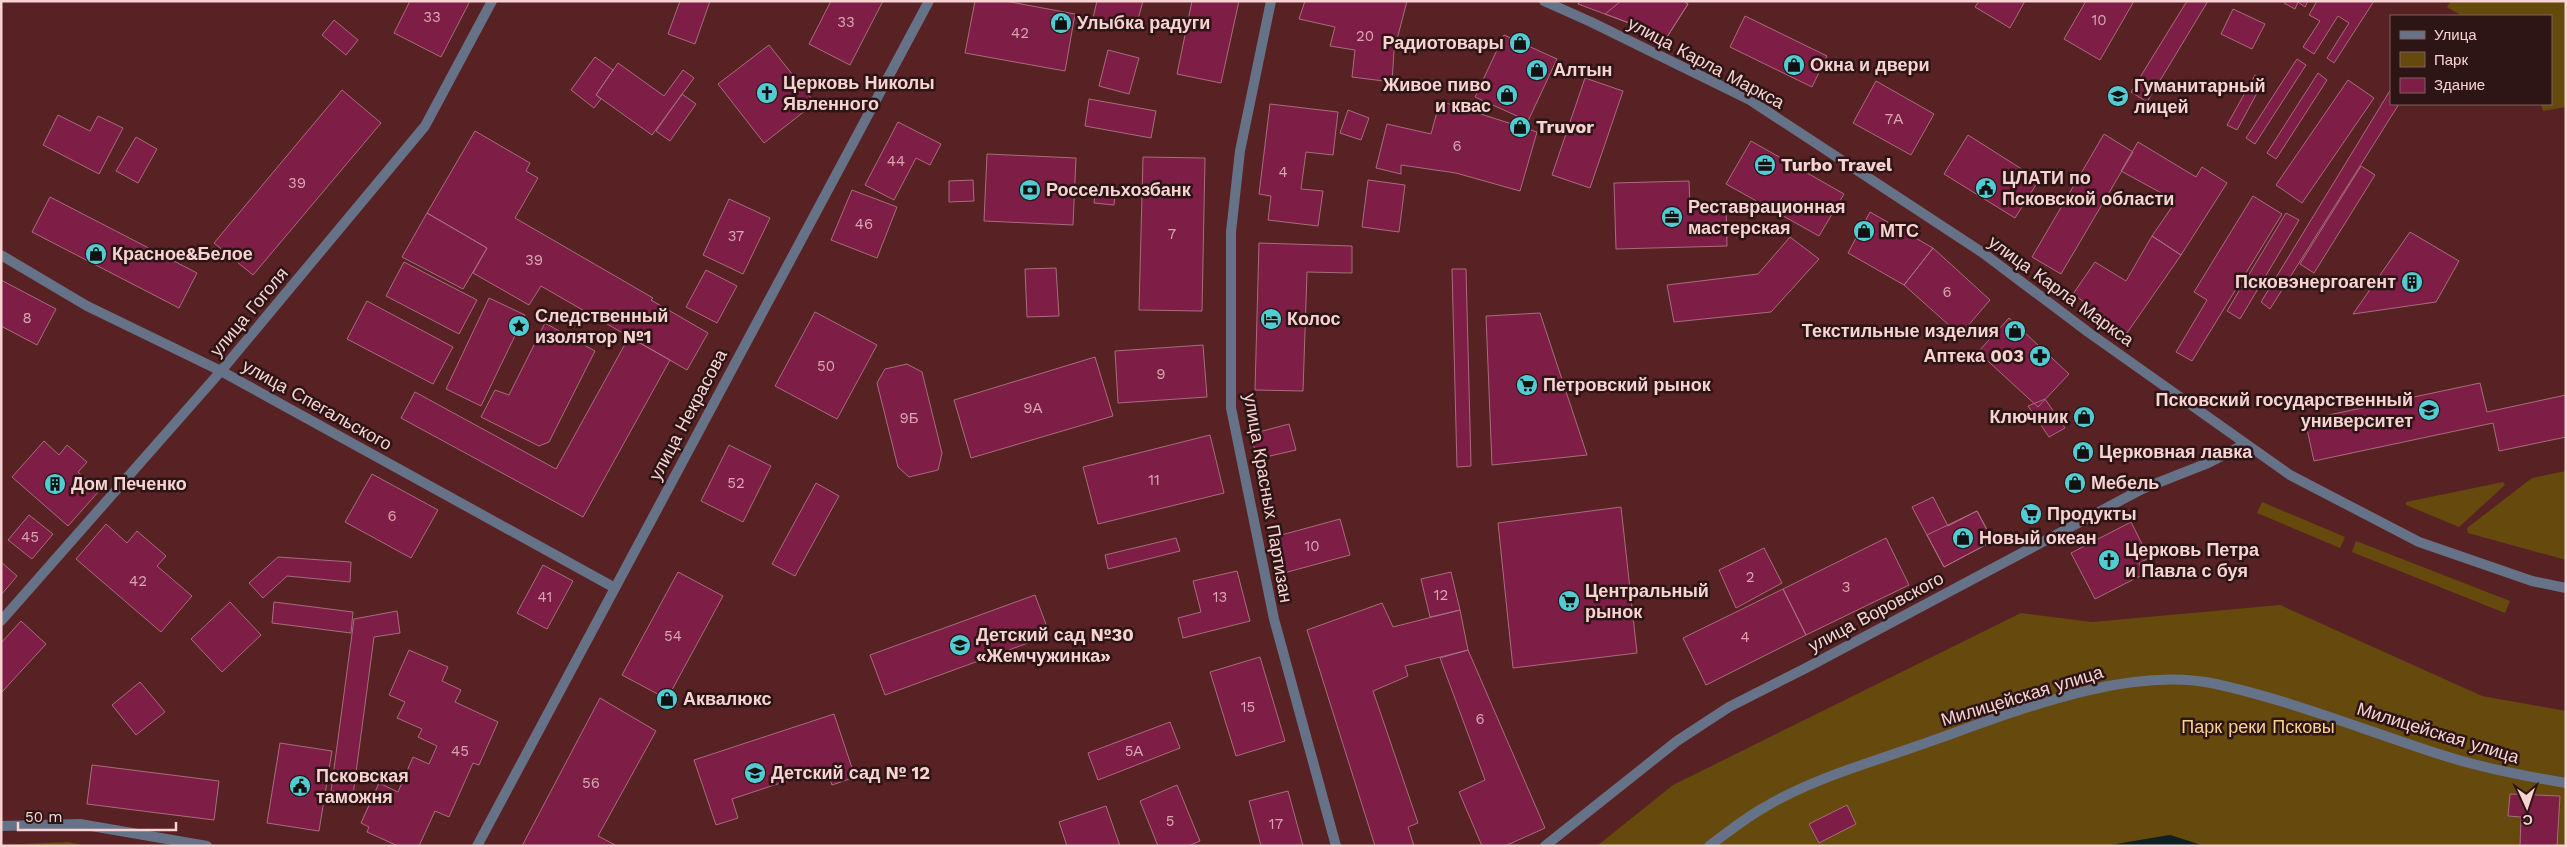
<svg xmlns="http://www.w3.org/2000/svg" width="2567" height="847" viewBox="0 0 2567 847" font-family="'Work Sans',sans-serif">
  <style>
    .green { fill: #66490d }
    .water { fill: #0c2122 }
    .building { fill: #7e1e46; stroke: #a76c7e }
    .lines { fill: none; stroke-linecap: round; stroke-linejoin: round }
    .street { stroke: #667287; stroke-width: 10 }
    .labels { text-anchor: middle; stroke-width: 5; stroke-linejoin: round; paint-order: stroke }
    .number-label { font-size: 15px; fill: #d9a6b0 }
    .poi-label { font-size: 18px; font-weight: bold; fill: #f7d4d3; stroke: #2e1515; text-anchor: start }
    .street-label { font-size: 18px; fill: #f7d4d3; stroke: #2e1515 }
    .park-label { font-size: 18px; fill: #fad18c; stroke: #2e1515 }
  </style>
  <rect width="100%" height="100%" fill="#582224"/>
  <path class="green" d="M2451 1H2566V107L2543 111 2541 104H2551V16H2462L2447 7Z
    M2566 471V560L2468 533 2467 528 2532 478Z
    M2503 482 2505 485 2459 527 2406 505V502Z
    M2262 502 2345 537 2340 548 2257 513Z
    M2356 541 2510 601 2505 613 2352 552Z
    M2280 605 2482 696 2566 711V846H2204L2170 835 2105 846H1597L1673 785 2021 613 2092 622Z
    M68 842 87 846H1V845Z"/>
  <path class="water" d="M2170 835 2204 846H2105Z"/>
  <path class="building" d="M410 1H470L441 57 394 33Z
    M680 1H710L695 44 668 34Z
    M831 1H883L850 65 809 44Z
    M975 1H1005L1075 14 1065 71 965 53Z
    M1097 1H1143L1135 30 1093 18Z
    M1192 1H1239L1221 83 1177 74Z
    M1305 1H1407L1394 51 1392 82 1352 77 1355 50 1330 46 1335 27 1299 19Z
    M1580 1H1684L1688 4 1667 37 1578 4Z
    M1621 1H1684L1688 4 1667 37 1605 14Z
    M1979 1H2025L2010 28 1975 7Z
    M2086 1H2134L2100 60 2064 39Z
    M2187 1H2208L2147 102 2131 92Z
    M2285 1H2308L2305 7 2298 2 2295 9 2284 3Z
    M2317 1H2374L2334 63 2327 58 2349 23 2338 16 2314 54 2303 47 2320 21 2309 15Z
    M2233 9 2265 24 2252 49 2221 34Z
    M1745 16 1827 56 1812 87 1730 47Z
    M334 20 358 40 346 55 322 35Z
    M1504 35 1557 59 1528 121 1475 97Z
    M769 45 815 103 764 143 718 84Z
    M1108 50 1139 58 1129 94 1099 86Z
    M595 57 613 70 596 95 601 99 594 108 571 90Z
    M2297 59 2306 65 2255 144 2246 138Z
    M618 63 664 96 683 70 694 78 652 135 596 95Z
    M2318 73 2327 80 2276 159 2267 153Z
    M2255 75 2264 80 2237 130 2227 125Z
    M1585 78 1623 91 1590 188 1552 175Z
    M2348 80 2374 98 2302 203 2276 185Z
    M1876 81 1934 114 1911 155 1853 123Z
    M2391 89V104H2399L2270 309 2261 302Z
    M342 90 381 123 253 275 214 243Z
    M682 94 696 104 670 141 656 131Z
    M1089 99 1156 111 1151 138 1085 126Z
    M1440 101 1537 132 1520 191 1456 173 1401 165V174L1376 168 1387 124 1431 134Z
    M1270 104 1338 112 1333 155 1306 152 1301 189 1323 191 1318 226 1268 220 1271 196 1259 194Z
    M1348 110 1369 118 1361 140 1340 133Z
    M58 115 90 131 98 116 123 128 99 174 43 145Z
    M898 122 941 144 930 165 916 158 894 200 865 185Z
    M475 131 530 163 526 171 538 178 515 218 653 298 651 300 708 333 687 370 541 286 529 305 473 273 487 248 427 213Z
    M2104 134 2133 152 2061 274 2032 257Z
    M1968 135 2039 180 2015 218 1944 174Z
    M136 137 157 149 138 183 116 171Z
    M1751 141 1844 194 1819 236 1726 184Z
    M2138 142 2196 177 2202 167 2227 183 2181 255 2152 236 2176 201 2121 171Z
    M987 154 1076 158 1073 225 984 221Z
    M1143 157 1205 158 1202 311 1139 310Z
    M2361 166 2375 175 2314 273 2300 264Z
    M973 180 974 201 949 202V181Z
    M1368 180 1405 185 1399 232 1362 227Z
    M1689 181 1690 206 1726 205 1727 246 1616 249 1614 183Z
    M1096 185 1116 187 1114 205 1094 203Z
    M852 190 897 207 877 258 831 240Z
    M2253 196 2282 214 2192 361 2176 352 2207 300 2194 292Z
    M50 197 197 273 179 308 32 232Z
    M729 199 770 218 743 274 703 255Z
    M1870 212 1933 248 1904 285 1848 253Z
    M427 213 487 248 463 289 402 257Z
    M2286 213 2299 220 2240 319 2227 311Z
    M2410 232 2459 261 2436 302 2353 314Z
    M2152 236 2181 255 2127 333 2073 294 2095 262 2126 281Z
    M1790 237 1819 259 1771 312 1674 322 1667 285 1758 274Z
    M1259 243 1352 246V273L1307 272 1303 391 1255 390Z
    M1933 248 1990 300 1960 335 1904 285Z
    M404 262 477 300 459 334 386 296Z
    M1056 268 1059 316 1027 317 1025 269Z
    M1452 269H1466L1471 466 1457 467Z
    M706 270 737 286 717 323 686 307Z
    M1 280 56 309 37 345 1 326Z
    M489 298 525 315 481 406 446 389Z
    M367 301 453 347 433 384 347 339Z
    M815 312 877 345 837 419 775 386Z
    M1540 313 1587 455 1492 465 1486 316Z
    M2009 318 2069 374 2038 407 1978 352Z
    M545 323 595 351 549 442 539 446 481 417 495 390 509 395Z
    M629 337 670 360 583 517 401 418 415 392 556 469Z
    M1203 345 1207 397 1118 403 1115 351Z
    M1095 357 1113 416 971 458 954 400Z
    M907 364 922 372 942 453 938 470 909 477 898 467 877 383 885 369Z
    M2480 383 2487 412 2566 395V437L2499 451 2493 423 2314 461 2305 420Z
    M2045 399 2065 428 2049 437 2028 406Z
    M1289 424 1296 450 1257 459 1251 434Z
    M1210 435 1224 493 1098 524 1083 467Z
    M44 441 59 455 67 445 87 462 78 472 99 491 68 526 12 477Z
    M729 445 771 466 743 522 701 501Z
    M372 474 438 510 411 558 345 522Z
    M816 483 839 496 795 576 772 564Z
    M1933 497 1948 526 1977 511 1993 541 1944 567 1912 507Z
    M1621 507 1637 653 1513 668 1498 523Z
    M1977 511 1993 541 1944 567 1927 535Z
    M29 515 53 534 32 559 8 540Z
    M1340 519 1350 555 1284 573 1274 537Z
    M2131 522 2149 558 2139 563 2144 574 2095 599 2071 553Z
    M106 524 127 543 137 531 166 556 157 566 192 596 161 632 76 559Z
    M1176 538 1180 551 1108 569 1105 555Z
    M1886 538 1909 585 1806 635 1783 589Z
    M1764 548 1782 583 1736 608 1719 570Z
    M278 557 351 562 350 582 287 576 263 598 249 583Z
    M1 562 17 576 1 595Z
    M543 565 573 581 547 629 517 613Z
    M1237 571 1250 621 1183 638 1178 618 1201 612 1193 581Z
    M678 572 723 596 667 699 622 675Z
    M1451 572 1460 610 1430 617 1421 579Z
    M1783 589 1806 635 1706 685 1683 638Z
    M1035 595 1050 635 885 695 870 655Z
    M230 602 261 635 222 672 191 639Z
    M274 602 353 612 351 633 272 623Z
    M1382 603 1393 627 1460 610 1468 650 1405 666 1408 676 1373 691 1418 823 1408 827 1414 846H1375L1307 630Z
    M397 611 400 633 374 637 353 795 331 791 354 619Z
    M21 621 46 644 1 693V643Z
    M409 650 448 667 442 681 461 690 455 702 498 722 479 765 473 763 449 817 435 811 419 846H398L367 832 369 827 361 823 379 783 398 792 413 757 429 764 437 746 418 737 422 729 397 718 405 702 389 695Z
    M1468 650 1545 828 1505 846H1482L1459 792 1485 780 1440 658Z
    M1260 657 1285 741 1236 756 1210 672Z
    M140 682 165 712 136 735 112 705Z
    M600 698 656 731 598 836 617 846H522Z
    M834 714 855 777 832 785 826 768 732 799 738 818 716 825 694 760Z
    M1170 722 1180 748 1098 780 1088 753Z
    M280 743 332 751 319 831 267 823Z
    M92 765 219 781 214 820 87 804Z
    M1177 785 1200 841 1188 846H1158L1140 801Z
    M1288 791 1303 846H1261L1249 801Z
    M2510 794 2560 796 2557 846H2520L2521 817 2508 816Z
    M1847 805 1856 824 1819 843 1809 824Z
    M1106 806 1120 846H1067L1059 822Z"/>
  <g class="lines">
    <path class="street" d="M1271 1 1240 151 1231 232V408L1274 619 1336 846
      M1544 1 1591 22 1750 100 1983 253 2088 332 2290 475 2419 542 2532 581 2566 588
      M1 255 87 306 221 371 615 588
      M1 621 221 371 425 126 492 1
      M1 826 80 824 207 846
      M477 846 929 1
      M1545 846 1677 741 1729 707 1806 668 2142 489 2208 463 2245 444
      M1709 846C1727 833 1745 818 1765 807 1812 779 1866 764 1917 746 2005 716 2123 664 2216 684 2293 701 2367 731 2442 755 2482 768 2524 776 2566 783"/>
  </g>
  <defs>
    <g id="shop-disc" transform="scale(1.125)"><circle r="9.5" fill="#51ccd3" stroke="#2e1515"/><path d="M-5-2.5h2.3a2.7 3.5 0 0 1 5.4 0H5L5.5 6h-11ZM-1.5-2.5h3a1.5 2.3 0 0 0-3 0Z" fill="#111"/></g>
    <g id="church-disc" transform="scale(1.125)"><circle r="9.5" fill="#51ccd3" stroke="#2e1515"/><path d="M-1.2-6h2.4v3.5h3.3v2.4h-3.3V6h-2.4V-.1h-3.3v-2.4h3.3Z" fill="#111"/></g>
    <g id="school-disc" transform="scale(1.125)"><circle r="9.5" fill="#51ccd3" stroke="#2e1515"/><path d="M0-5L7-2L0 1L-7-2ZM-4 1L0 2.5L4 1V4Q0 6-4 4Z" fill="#111"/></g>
    <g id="office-disc" transform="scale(1.125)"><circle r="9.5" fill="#51ccd3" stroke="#2e1515"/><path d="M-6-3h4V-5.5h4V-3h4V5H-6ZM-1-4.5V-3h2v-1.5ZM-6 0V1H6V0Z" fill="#111"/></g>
    <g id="civic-disc" transform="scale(1.125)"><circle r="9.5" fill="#51ccd3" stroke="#2e1515"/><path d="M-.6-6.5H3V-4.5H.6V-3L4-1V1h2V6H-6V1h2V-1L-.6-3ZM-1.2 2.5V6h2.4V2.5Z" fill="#111"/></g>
    <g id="bank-disc" transform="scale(1.125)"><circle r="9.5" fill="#51ccd3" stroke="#2e1515"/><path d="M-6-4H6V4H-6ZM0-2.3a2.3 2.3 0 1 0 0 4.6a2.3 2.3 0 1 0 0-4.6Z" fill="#111"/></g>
    <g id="building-disc" transform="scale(1.125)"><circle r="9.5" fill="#51ccd3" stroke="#2e1515"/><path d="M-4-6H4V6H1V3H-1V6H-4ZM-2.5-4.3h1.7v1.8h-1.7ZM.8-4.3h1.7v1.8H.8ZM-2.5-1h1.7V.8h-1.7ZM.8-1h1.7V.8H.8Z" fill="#111"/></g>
    <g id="hotel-disc" transform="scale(1.125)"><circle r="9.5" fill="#51ccd3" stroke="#2e1515"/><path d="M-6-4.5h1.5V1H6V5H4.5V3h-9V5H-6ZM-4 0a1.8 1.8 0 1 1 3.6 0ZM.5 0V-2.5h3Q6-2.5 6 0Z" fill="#111"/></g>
    <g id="sight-disc" transform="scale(1.125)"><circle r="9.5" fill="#51ccd3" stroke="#2e1515"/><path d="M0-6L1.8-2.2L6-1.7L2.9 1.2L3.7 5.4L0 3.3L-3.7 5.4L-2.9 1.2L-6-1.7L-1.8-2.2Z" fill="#111"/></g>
    <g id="pharmacy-disc" transform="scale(1.125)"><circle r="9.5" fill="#51ccd3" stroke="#2e1515"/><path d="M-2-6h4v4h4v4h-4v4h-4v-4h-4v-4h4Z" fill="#111"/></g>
    <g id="supermarket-disc" transform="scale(1.125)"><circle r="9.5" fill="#51ccd3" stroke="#2e1515"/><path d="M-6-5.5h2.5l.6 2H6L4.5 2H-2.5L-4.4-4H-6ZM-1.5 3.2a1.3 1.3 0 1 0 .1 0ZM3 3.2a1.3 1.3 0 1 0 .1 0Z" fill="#111"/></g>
    <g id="university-disc" transform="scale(1.125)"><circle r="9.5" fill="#51ccd3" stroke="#2e1515"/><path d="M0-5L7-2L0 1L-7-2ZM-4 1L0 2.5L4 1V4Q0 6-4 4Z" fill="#111"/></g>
  </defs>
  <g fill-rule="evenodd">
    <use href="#shop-disc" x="1061" y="23"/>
    <use href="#shop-disc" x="1520" y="43"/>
    <use href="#shop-disc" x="1794" y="65"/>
    <use href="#shop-disc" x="1537" y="70"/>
    <use href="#church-disc" x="767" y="93"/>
    <use href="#shop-disc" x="1507" y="95"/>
    <use href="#school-disc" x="2118" y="96"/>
    <use href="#shop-disc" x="1520" y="127"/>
    <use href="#office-disc" x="1765" y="165"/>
    <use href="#civic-disc" x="1986" y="188"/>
    <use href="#bank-disc" x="1030" y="190"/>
    <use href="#office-disc" x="1672" y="217"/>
    <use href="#shop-disc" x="1864" y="231"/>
    <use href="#shop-disc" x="96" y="254"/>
    <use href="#building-disc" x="2412" y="282"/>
    <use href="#hotel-disc" x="1271" y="319"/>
    <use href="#sight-disc" x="519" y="326"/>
    <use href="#shop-disc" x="2015" y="331"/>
    <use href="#pharmacy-disc" x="2040" y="356"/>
    <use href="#supermarket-disc" x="1527" y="385"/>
    <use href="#university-disc" x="2429" y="410"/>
    <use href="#shop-disc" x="2084" y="417"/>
    <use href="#shop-disc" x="2083" y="452"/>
    <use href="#shop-disc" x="2075" y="483"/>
    <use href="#building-disc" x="55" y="484"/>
    <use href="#supermarket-disc" x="2031" y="514"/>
    <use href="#shop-disc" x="1963" y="538"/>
    <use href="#church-disc" x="2109" y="560"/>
    <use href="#supermarket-disc" x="1569" y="601"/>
    <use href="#school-disc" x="960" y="645"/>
    <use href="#shop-disc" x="667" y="699"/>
    <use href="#school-disc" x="755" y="773"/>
    <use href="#civic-disc" x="300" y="786"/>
  </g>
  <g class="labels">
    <g class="number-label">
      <text x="432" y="22">33</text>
      <text x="2099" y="25">10</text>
      <text x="846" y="27">33</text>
      <text x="1020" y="38">42</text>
      <text x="1365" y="41">20</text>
      <text x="1894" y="124">7А</text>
      <text x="1457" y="151">6</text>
      <text x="896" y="166">44</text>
      <text x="1283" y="177">4</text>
      <text x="297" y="188">39</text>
      <text x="864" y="229">46</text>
      <text x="1172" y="239">7</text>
      <text x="736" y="241">37</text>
      <text x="534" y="265">39</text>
      <text x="1947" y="297">6</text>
      <text x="27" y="323">8</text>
      <text x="826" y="371">50</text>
      <text x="1161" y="379">9</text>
      <text x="1033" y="413">9А</text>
      <text x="909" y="423">9Б</text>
      <text x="1154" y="485">11</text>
      <text x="736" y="488">52</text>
      <text x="392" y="521">6</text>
      <text x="30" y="542">45</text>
      <text x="1312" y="551">10</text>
      <text x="1750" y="582">2</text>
      <text x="138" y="586">42</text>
      <text x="1846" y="592">3</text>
      <text x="1441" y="600">12</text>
      <text x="545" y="602">41</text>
      <text x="1220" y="602">13</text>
      <text x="673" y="641">54</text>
      <text x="1745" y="642">4</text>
      <text x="1248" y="712">15</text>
      <text x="1480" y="724">6</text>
      <text x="460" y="756">45</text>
      <text x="1134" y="756">5А</text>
      <text x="591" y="788">56</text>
      <text x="1170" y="826">5</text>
      <text x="1276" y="829">17</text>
    </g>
    <g class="poi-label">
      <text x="1077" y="29">Улыбка радуги</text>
      <text x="1504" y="49" text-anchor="end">Радиотовары</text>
      <text x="1810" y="71">Окна и двери</text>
      <text x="1553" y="76">Алтын</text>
      <text x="783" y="89">Церковь Николы<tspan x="783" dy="21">Явленного</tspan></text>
      <text x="1491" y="91" text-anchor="end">Живое пиво<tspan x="1491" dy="21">и квас</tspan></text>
      <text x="2134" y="92">Гуманитарный<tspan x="2134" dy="21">лицей</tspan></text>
      <text x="1536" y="133">Truvor</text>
      <text x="1781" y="171">Turbo Travel</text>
      <text x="2002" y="184">ЦЛАТИ по<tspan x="2002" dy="21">Псковской области</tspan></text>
      <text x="1046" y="196">Россельхозбанк</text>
      <text x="1688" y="213">Реставрационная<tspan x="1688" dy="21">мастерская</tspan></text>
      <text x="1880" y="237">МТС</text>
      <text x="112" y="260">Красное&amp;Белое</text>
      <text x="2396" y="288" text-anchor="end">Псковэнергоагент</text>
      <text x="535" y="322">Следственный<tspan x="535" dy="21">изолятор №1</tspan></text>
      <text x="1287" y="325">Колос</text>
      <text x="1999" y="337" text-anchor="end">Текстильные изделия</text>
      <text x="2024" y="362" text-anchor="end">Аптека 003</text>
      <text x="1543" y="391">Петровский рынок</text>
      <text x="2413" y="406" text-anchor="end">Псковский государственный<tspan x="2413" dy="21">университет</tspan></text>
      <text x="2068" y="423" text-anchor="end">Ключник</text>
      <text x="2099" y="458">Церковная лавка</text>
      <text x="2091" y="489">Мебель</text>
      <text x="71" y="490">Дом Печенко</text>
      <text x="2047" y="520">Продукты</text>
      <text x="1979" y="544">Новый океан</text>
      <text x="2125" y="556">Церковь Петра<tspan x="2125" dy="21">и Павла с буя</tspan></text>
      <text x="1585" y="597">Центральный<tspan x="1585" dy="21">рынок</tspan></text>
      <text x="976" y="641">Детский сад №30<tspan x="976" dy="21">«Жемчужинка»</tspan></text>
      <text x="683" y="705">Аквалюкс</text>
      <text x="771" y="779">Детский сад № 12</text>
      <text x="316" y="782">Псковская<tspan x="316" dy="21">таможня</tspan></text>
    </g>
    <g class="street-label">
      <text transform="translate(1706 63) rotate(28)" y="6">улица Карла Маркса</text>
      <text transform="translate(2061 291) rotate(36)" y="6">улица Карла Маркса</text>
      <text transform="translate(249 312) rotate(-50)" y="6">улица Гоголя</text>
      <text transform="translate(317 405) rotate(29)" y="6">улица Спегальского</text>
      <text transform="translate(688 415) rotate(-62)" y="6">улица Некрасова</text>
      <text transform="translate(1268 498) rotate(80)" y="6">улица Красных Партизан</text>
      <text transform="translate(1876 612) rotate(-28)" y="6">улица Воровского</text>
      <text transform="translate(2022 696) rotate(-17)" y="6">Милицейская улица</text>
      <text transform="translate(2438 733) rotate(17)" y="6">Милицейская улица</text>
    </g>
    <g class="park-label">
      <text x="2258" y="733">Парк реки Псковы</text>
    </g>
  </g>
  <rect width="2567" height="847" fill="none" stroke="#f7d4d3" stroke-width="5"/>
  <rect x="2390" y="15" width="162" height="90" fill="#2e1515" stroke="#7e6161"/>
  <rect x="2400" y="31" width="25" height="8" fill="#667287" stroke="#7e6161"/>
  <text x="2434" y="40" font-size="15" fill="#f7d4d3">Улица</text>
  <rect x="2400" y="52" width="25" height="15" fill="#66490d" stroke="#7e6161"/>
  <text x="2434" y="65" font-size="15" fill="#f7d4d3">Парк</text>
  <rect x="2400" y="78" width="25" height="15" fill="#7e1e46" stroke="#7e6161"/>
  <text x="2434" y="90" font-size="15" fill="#f7d4d3">Здание</text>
  <g transform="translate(2527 807) rotate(177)" stroke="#2e1515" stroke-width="4" paint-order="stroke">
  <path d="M0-4L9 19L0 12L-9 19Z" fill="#f7d4d3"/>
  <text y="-8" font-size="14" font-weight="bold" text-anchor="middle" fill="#f7d4d3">С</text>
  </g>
  <path d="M18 822v8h158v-8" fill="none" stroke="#f7d4d3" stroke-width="2.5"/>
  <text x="25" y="822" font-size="15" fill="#f7d4d3" stroke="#2e1515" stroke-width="4" paint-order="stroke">50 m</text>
</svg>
